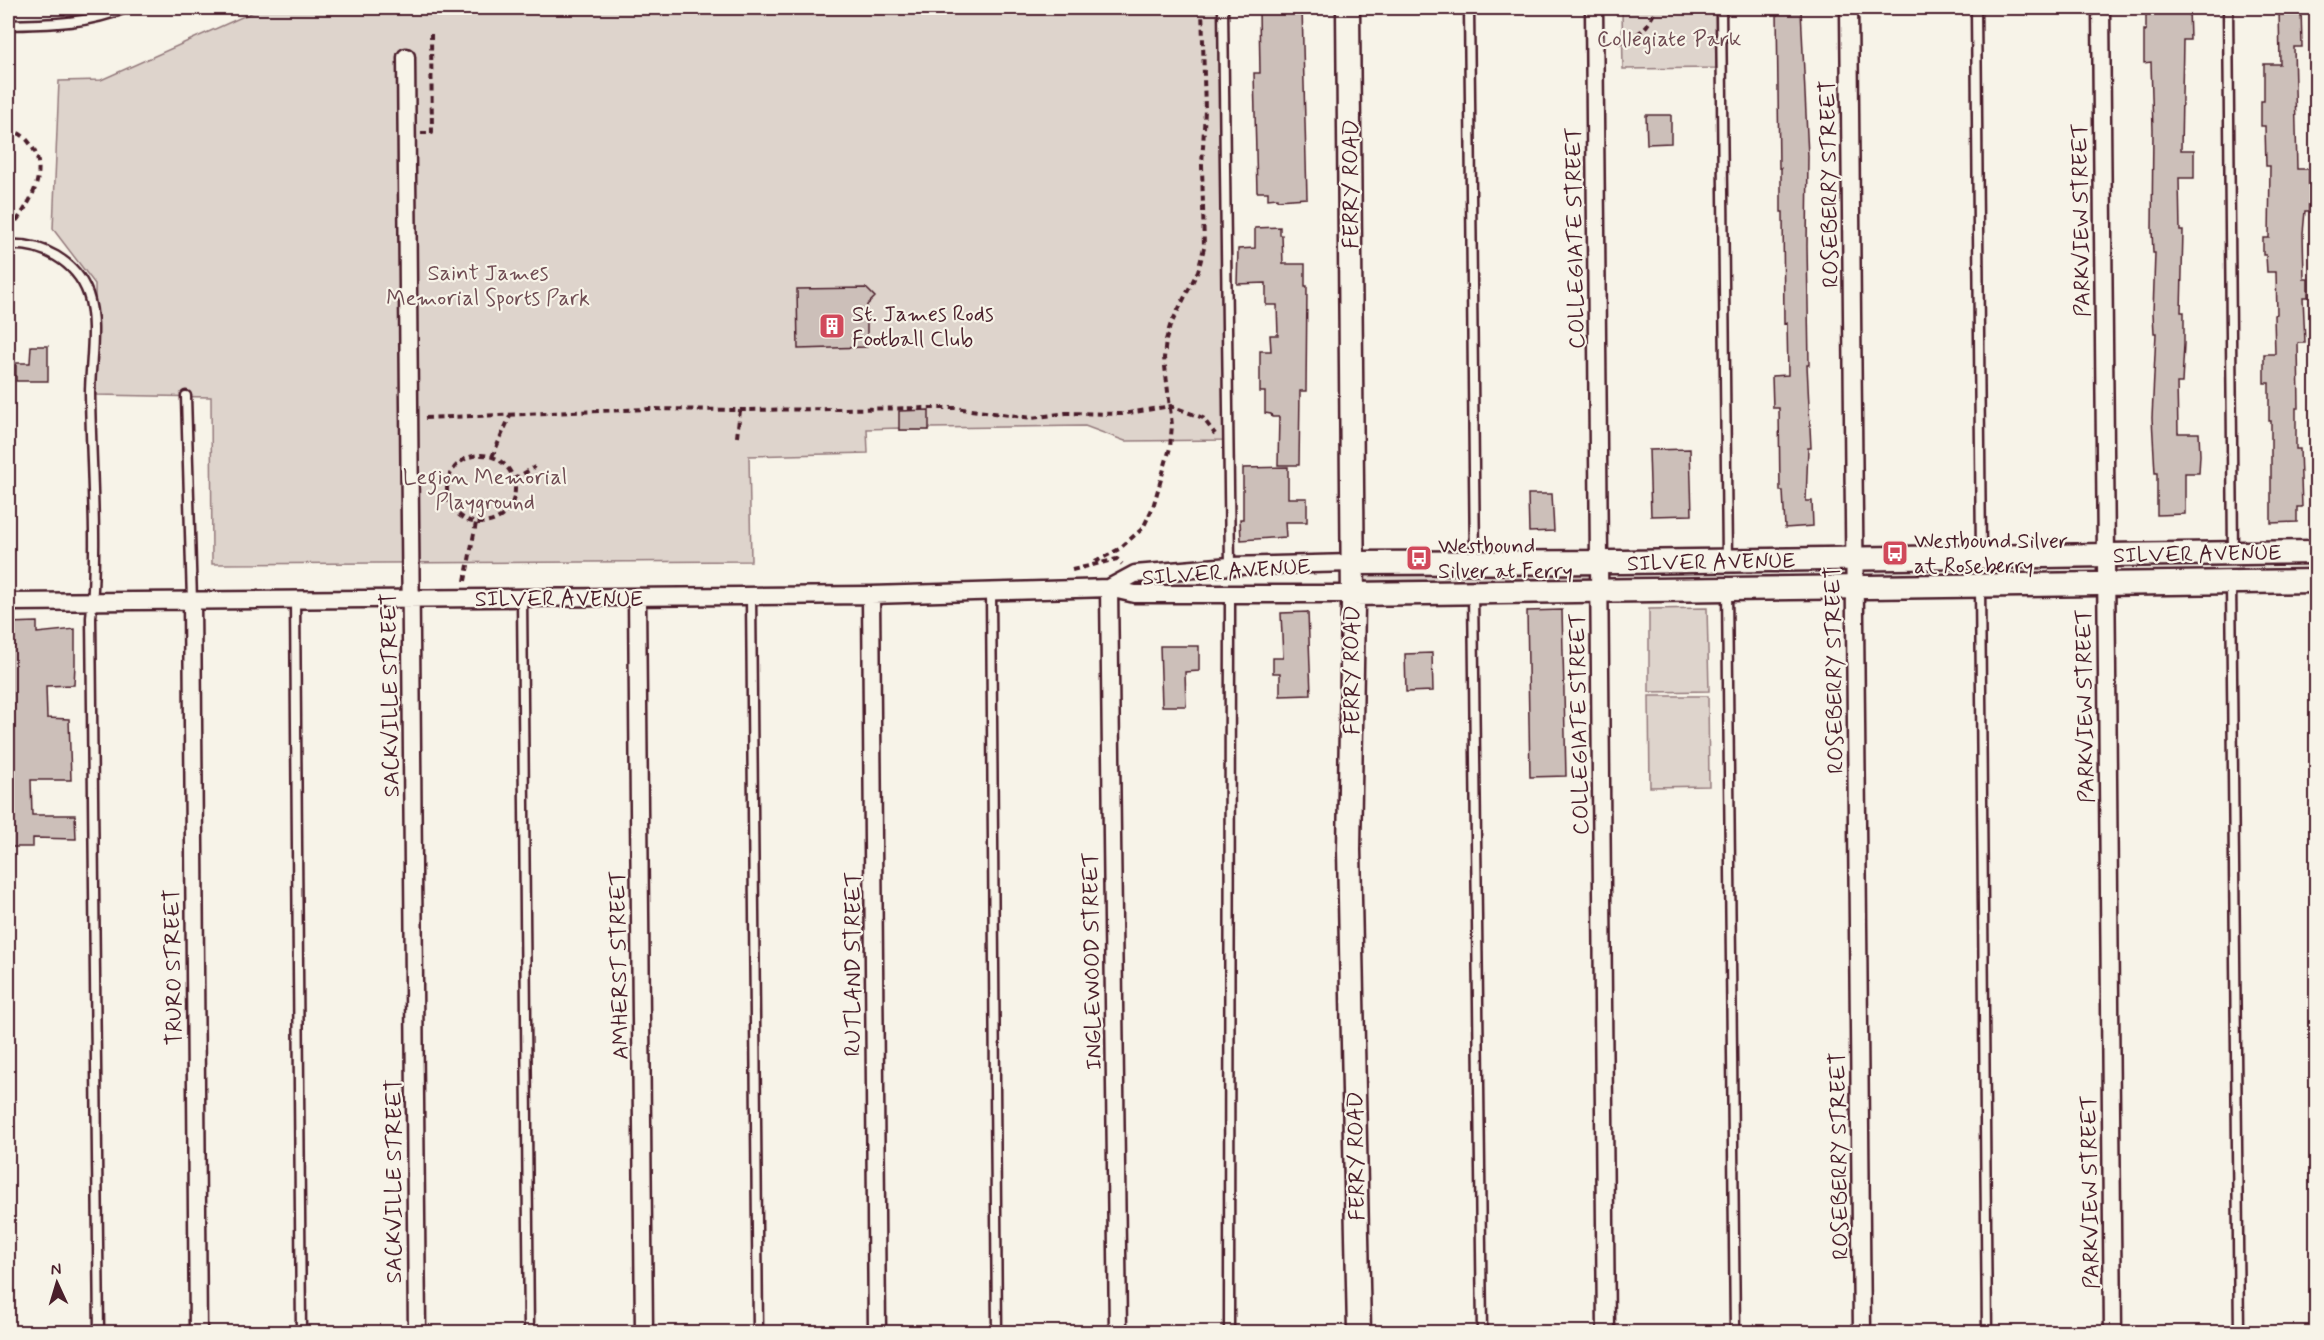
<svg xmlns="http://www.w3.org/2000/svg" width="2324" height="1340" viewBox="0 0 2324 1340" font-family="Mynerve,sans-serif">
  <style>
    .green { fill: #ded4cc; stroke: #947a7c; stroke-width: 1.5 }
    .building { fill: #ccbfb9; stroke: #4a1f2b; stroke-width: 1.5 }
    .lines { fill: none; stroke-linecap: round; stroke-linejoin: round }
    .lane-casing { stroke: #4a1f2b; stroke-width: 13 }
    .street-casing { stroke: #4a1f2b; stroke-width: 21 }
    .secondary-casing { stroke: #4a1f2b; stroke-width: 27 }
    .path { stroke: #4a1f2b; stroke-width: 4; stroke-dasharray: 6 4.5; stroke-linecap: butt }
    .lane { stroke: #f7f3e8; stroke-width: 8 }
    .street { stroke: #f7f3e8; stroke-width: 16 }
    .secondary { stroke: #f7f3e8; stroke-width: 22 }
    .labels { text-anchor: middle; stroke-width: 4.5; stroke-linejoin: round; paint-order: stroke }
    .park-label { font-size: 22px; fill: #6f4c53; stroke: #f7f3e8 }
    .street-label { font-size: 22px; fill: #4a1f2b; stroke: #f7f3e8 }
    .poi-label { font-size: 22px; fill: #4a1f2b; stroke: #f7f3e8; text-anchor: start }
  </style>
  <rect width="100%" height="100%" fill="#f7f3e8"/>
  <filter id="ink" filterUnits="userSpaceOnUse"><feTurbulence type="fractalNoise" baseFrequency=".0167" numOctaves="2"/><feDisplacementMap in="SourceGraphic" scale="12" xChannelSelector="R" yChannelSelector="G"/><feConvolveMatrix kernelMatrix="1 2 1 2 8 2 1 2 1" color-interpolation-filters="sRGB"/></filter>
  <g filter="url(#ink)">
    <path class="green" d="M262 8H1223L1227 440 1125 441 1085 426 929 428V430H899V428L867 429 868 453 749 456 751 561 212 564 211 397 96 395 95 284 53 229 59 81 101 80Z
      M1622 8H1715L1716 68 1623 69Z
      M1599 562V590L1352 594V563Z
      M1707 608 1709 691 1649 692V609Z
      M1649 696H1708L1709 786 1650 787Z"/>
    <path class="building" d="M1302 8 1307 198 1277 200V198L1268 199V192H1257L1254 73H1260L1259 9Z
      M2146 8H2189L2190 40H2183L2181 150H2194V178H2179L2180 231H2183L2181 312H2184V344L2182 383H2177L2178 433H2199L2200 455 2199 473H2185V514L2157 515V473H2155L2152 418 2156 333H2154L2153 313 2155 253H2153L2152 231 2153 130 2151 62 2144 63V30H2146Z
      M2279 8H2301L2302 47H2294L2297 169H2309V211H2305L2303 233 2304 279H2308V297H2303L2305 343H2298L2299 408H2296V449H2300L2302 507H2297V522L2271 523V421H2269V383H2264V354H2275L2274 315 2277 314 2276 272H2267L2266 255H2263V238H2269L2270 166H2266L2265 126H2261V101H2264V64H2280Z
      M1777 10H1801L1808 156 1807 246 1809 365H1807L1811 448H1808L1806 501H1812L1813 526 1785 528 1783 491H1780L1779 408H1773L1772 376 1788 375 1787 323 1784 324 1783 212H1781V168H1779Z
      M1646 115H1671V143L1647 144Z
      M1280 227V235H1282L1283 264H1305V286H1307L1306 391H1300L1299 465H1278L1279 417H1272L1271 414 1265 413V392H1260V351H1271L1270 335H1278L1277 305H1266V283L1237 284 1238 249 1255 248V228Z
      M866 288 875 297 867 305V347L798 349 797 289Z
      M31 346H48V381H16V363H30Z
      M929 410V430H899V411Z
      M1690 449 1692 515 1651 516 1649 450Z
      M1288 467V498H1307V522H1285L1286 537 1241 540 1240 519H1243V468Z
      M1528 494H1552L1554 531 1529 532Z
      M1562 610 1566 776 1530 777 1527 611Z
      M1308 612 1311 695 1280 696V673H1273V658H1283L1281 613Z
      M37 622V633L75 629V664L74 685 46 686 47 718 69 719 71 780H31L32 815H75L76 839 33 838V847H8V623Z
      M1160 646H1199V671L1185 672 1186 706H1162Z
      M1432 653 1433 691 1406 692 1405 654Z"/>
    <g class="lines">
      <g class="lane-casing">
        <path id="lane" d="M1223 8 1230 566
          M1469 8 1475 562
          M1721 8 1727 559
          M1976 8 1981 556
          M2228 8 2233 553
          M8 25C49 24 87 24 126 8
          M8 245C41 242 76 261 88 294 98 322 90 364 90 394 91 468 98 544 91 618L99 1332
          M186 396 192 601
          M2231 583 2239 1332
          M1980 586 1987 1332
          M1727 589 1735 1332
          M1473 592 1482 1332
          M991 593 997 1332
          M751 596 758 1332
          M522 597 529 1332
          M295 600 301 1332
          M1229 1332 1230 594"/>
      </g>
      <g class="street-casing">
        <path id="street" d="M1594 8 1606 1332
          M1849 8 1862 1332
          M2101 8 2113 1332
          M406 57 417 1332
          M1109 588 1118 1332
          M1109 588 1135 574 1230 566 1352 563
          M871 595 877 1332
          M637 598 644 1332
          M192 601 198 1332
          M8 602 871 595 1109 588 1135 594H1352"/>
      </g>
      <g class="secondary-casing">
        <path id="secondary" d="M1348 8 1353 605 1349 850 1359 1332
          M1352 563 1623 562 2316 552
          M1352 594 2316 581"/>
      </g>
      <path class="path" d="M408 11 414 8
        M1618 43C1638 36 1650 28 1655 8
        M8 131C18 131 25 136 31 145 51 174 27 209 8 231
        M421 133H432L431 34
        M425 418 649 409 740 410 934 408H955L1032 418 1066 413 1122 414 1171 406 1203 418 1215 434
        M737 437 740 410
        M447 489a34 34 0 1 1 68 0a34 34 0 1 1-68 0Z
        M492 457 511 414
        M514 479 535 467
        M1095 562 1119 549 1143 528 1153 507 1170 448 1172 425 1164 358 1166 340 1170 326 1198 271 1204 248 1202 165 1205 110 1202 8
        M1072 570 1117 559 1122 564
        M465 581 476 523"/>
      <use href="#lane" class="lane"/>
      <use href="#street" class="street"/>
      <use href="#secondary" class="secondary"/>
    </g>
  </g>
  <defs>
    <g id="building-square" transform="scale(1.35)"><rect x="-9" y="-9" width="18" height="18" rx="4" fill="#d1495b" stroke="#f7f3e8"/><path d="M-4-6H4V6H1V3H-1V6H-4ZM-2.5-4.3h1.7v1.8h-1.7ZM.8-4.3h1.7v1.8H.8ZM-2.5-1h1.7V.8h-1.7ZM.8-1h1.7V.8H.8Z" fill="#fff"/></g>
    <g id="bus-square" transform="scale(1.35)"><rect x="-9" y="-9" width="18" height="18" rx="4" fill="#d1495b" stroke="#f7f3e8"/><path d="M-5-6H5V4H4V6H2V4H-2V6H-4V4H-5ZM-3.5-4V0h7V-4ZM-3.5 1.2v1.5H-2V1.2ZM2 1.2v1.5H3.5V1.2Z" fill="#fff"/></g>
  </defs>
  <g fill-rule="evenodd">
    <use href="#building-square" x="832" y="326"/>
    <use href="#bus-square" x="1895" y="553"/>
    <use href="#bus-square" x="1419" y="558"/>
  </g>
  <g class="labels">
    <g class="park-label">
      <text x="1669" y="46">Collegiate Park</text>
      <text x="488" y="280">Saint James<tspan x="488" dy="25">Memorial Sports Park</tspan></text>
      <text x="485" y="484">Legion Memorial<tspan x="485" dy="25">Playground</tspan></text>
    </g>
    <g class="street-label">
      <text transform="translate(1350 184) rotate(-90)" y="8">FERRY ROAD</text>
      <text transform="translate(1828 184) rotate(-91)" y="8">ROSEBERRY STREET</text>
      <text transform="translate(2080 220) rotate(-91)" y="8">PARKVIEW STREET</text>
      <text transform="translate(1574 238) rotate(-91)" y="8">COLLEGIATE STREET</text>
      <text transform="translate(2197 553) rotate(-1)" y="8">SILVER AVENUE</text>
      <text transform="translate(1711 561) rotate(-1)" y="8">SILVER AVENUE</text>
      <text transform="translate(1226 571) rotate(-4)" y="8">SILVER AVENUE</text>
      <text x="559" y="606">SILVER AVENUE</text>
      <text transform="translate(1351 670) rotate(-90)" y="8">FERRY ROAD</text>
      <text transform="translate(1833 670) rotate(-91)" y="8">ROSEBERRY STREET</text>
      <text transform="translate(389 695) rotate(-91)" y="8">SACKVILLE STREET</text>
      <text transform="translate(2084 706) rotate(-91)" y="8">PARKVIEW STREET</text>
      <text transform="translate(1578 724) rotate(-91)" y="8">COLLEGIATE STREET</text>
      <text transform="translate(1091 961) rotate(-91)" y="8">INGLEWOOD STREET</text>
      <text transform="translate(852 964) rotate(-90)" y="8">RUTLAND STREET</text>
      <text transform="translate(618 965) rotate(-91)" y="8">AMHERST STREET</text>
      <text transform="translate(172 967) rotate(-91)" y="8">TRURO STREET</text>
      <text transform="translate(1355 1156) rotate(-91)" y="8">FERRY ROAD</text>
      <text transform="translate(1838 1156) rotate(-91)" y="8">ROSEBERRY STREET</text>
      <text transform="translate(393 1181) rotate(-90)" y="8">SACKVILLE STREET</text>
      <text transform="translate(2089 1192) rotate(-91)" y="8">PARKVIEW STREET</text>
    </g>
    <g class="poi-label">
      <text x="852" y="321">St. James Rods<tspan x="852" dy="25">Football Club</tspan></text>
      <text x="1914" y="548">Westbound Silver<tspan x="1914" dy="25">at Roseberry</tspan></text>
      <text x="1438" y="553">Westbound<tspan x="1438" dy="25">Silver at Ferry</tspan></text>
    </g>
  </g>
  <rect width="2324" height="1340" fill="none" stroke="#f7f3e8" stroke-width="30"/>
  <rect x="15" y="15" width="2294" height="1310" fill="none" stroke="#4a1f2b" stroke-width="2" filter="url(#ink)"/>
  <g transform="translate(57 1283) rotate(356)" stroke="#f7f3e8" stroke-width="4.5" paint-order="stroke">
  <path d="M0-4.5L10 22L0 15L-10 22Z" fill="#4a1f2b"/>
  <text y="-9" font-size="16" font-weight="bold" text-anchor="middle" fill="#4a1f2b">N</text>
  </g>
</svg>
